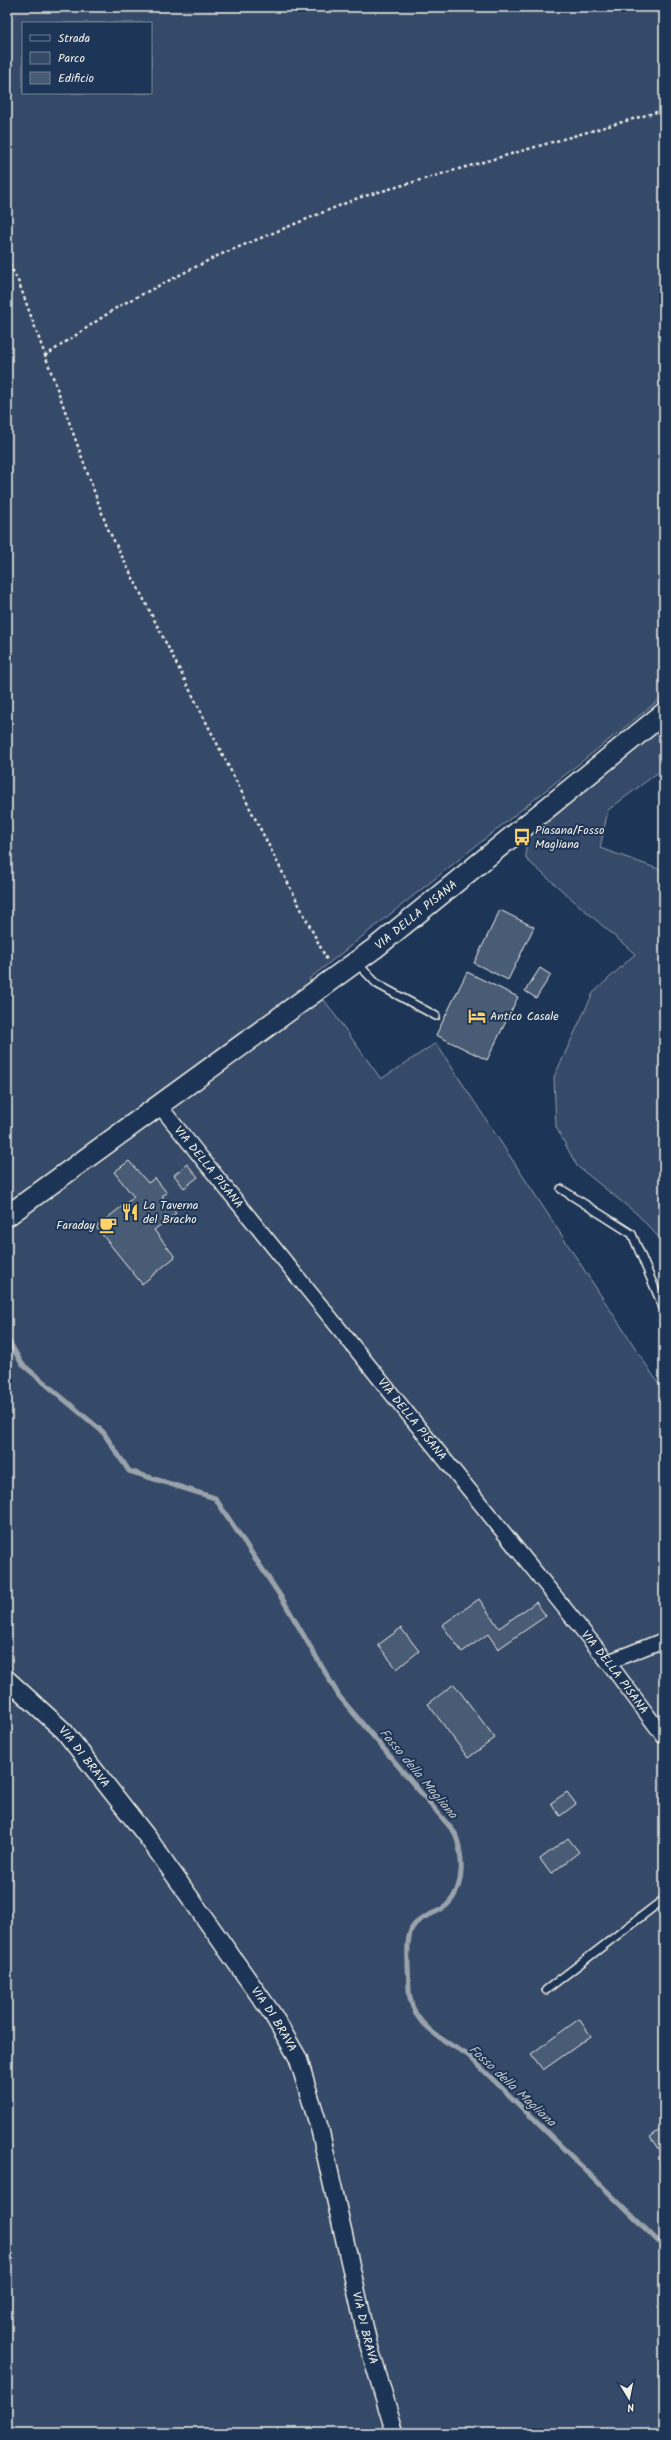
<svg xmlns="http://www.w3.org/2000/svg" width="671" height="2440" viewBox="0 0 671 2440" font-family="Kalam,sans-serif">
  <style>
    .green { fill: #354a67; stroke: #949ea8; fill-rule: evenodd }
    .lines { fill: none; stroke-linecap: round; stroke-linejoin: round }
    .stream { stroke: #9aa2ab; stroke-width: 5 }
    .building { fill: #485b74; stroke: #f4f1e8 }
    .service-casing { stroke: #f4f1e8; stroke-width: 10 }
    .minor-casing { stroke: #f4f1e8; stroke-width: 17 }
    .tertiary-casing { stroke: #f4f1e8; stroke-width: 20 }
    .secondary-casing { stroke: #f4f1e8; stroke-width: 23 }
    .path { stroke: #f4f1e8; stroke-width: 2.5; stroke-dasharray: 3 3; stroke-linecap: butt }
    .service { stroke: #1d3557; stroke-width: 7 }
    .minor { stroke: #1d3557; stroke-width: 14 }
    .tertiary { stroke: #1d3557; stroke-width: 17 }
    .secondary { stroke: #1d3557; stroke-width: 20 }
    .labels { text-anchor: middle; stroke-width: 4; stroke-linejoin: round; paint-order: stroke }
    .poi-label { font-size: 12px; fill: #f4f1e8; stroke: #1d3557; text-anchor: start }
    .street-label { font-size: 12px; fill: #f4f1e8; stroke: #1d3557 }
    .water-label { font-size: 13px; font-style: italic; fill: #c0c3c4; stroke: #1d3557 }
  </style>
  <rect width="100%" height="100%" fill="#1d3557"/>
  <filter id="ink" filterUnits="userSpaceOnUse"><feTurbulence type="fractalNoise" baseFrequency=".025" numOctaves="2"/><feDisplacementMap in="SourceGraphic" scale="8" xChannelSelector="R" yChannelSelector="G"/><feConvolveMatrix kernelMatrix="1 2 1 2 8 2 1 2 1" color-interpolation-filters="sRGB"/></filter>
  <g filter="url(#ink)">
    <path class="green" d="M7 7H664V696L309 979 381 1079 436 1043 664 1392V2433H7ZM23 23H151V93H23Z
      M664 722V768L608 810 600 848 664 871V1243L637 1214 577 1166 556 1127 554 1077 593 993 635 954 526 859V840Z"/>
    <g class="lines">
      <path class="stream" d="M7 1338 22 1364 103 1432 129 1471 215 1498 283 1600 339 1696 455 1833C463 1855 466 1886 447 1905 438 1914 420 1915 412 1928 406 1939 408 1956 408 1967 409 1977 408 1988 410 1998 416 2028 445 2041 468 2055L664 2247"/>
    </g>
    <path class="building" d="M500 910 534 927 508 980 474 963Z
      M540 968 551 975 536 998 525 991Z
      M467 972 518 997 487 1060 436 1035Z
      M129 1161 148 1183 155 1178 167 1193 162 1196 176 1213 154 1230 175 1257 142 1284 96 1227 134 1197 114 1172Z
      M187 1164 198 1177 184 1188 174 1175Z
      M479 1599 499 1628 536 1602 546 1616 498 1649 488 1634 462 1652 442 1625Z
      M401 1628 419 1651 397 1669 378 1645Z
      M454 1684 495 1738 468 1758 428 1704Z
      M567 1792 576 1804 560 1816 551 1803Z
      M568 1838 579 1852 551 1874 540 1859Z
      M579 2019 591 2036 543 2070 531 2054Z
      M664 2074V2084L659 2078Z
      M664 2127V2147L659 2150 650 2137Z"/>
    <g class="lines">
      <g class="service-casing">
        <path id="service" d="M357 963 377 984 436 1016
          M561 1189 632 1234 664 1310
          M546 1990 664 1899"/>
      </g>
      <g class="minor-casing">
        <g id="minor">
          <path id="s1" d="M158 1104 608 1662 664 1737"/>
          <path d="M608 1662 664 1640"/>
        </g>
      </g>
      <g class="tertiary-casing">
        <g id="tertiary">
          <path id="s2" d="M7 1679 64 1731 148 1838 273 2015 298 2058 320 2130 368 2343 395 2433"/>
        </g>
      </g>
      <g class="secondary-casing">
        <g id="secondary">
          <path id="s3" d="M7 1216 375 948 664 713"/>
        </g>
      </g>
      <path class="path" d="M7 259 19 283 107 527 327 960
        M45 356 119 306 217 256 358 198 664 110"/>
      <use href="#service" class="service"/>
      <use href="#minor" class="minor"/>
      <use href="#tertiary" class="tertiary"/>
      <use href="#secondary" class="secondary"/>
    </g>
  </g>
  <defs>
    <g id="bus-bare" transform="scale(1.38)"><path d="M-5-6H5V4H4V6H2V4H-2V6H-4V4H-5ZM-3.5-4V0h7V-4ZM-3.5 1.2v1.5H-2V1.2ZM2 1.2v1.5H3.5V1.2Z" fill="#ffd166" stroke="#1d3557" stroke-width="2.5" paint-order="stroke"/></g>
    <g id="hotel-bare" transform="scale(1.38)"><path d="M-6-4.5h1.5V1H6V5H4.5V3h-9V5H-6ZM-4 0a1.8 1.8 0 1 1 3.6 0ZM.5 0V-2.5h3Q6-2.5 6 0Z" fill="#ffd166" stroke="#1d3557" stroke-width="2.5" paint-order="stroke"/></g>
    <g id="restaurant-bare" transform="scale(1.38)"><path d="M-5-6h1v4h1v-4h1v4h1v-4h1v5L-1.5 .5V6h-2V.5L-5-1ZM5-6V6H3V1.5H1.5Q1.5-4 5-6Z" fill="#ffd166" stroke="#1d3557" stroke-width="2.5" paint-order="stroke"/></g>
    <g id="cafe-bare" transform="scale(1.38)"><path d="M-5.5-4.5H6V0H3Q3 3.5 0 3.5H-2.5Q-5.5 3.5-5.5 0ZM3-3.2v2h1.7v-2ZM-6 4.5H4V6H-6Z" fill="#ffd166" stroke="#1d3557" stroke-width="2.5" paint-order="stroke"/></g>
  </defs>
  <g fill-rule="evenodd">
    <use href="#bus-bare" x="522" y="837"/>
    <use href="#hotel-bare" x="477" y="1016"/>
    <use href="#restaurant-bare" x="130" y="1212"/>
    <use href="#cafe-bare" x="108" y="1225"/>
  </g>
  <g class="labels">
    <g class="poi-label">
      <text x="535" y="834">Piasana/Fosso<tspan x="535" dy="14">Magliana</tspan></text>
      <text x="490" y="1020">Antico Casale</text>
      <text x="143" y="1209">La Taverna<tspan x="143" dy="14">del Bracho</tspan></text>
      <text x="95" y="1229" text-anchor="end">Faraday</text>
    </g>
    <g class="street-label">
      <text dy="4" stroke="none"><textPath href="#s3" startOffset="508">VIA DELLA PISANA</textPath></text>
      <text dy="4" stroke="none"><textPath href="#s1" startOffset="81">VIA DELLA PISANA</textPath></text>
      <text dy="4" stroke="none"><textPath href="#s1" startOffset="405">VIA DELLA PISANA</textPath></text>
      <text dy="4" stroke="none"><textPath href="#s1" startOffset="729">VIA DELLA PISANA</textPath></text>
      <text dy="4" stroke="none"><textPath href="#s2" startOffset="110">VIA DI BRAVA</textPath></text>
      <text dy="4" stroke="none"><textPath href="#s2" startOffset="434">VIA DI BRAVA</textPath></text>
      <text dy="4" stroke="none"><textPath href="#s2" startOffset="758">VIA DI BRAVA</textPath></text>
    </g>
    <g class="water-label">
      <text transform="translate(419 1773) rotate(50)" y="5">Fosso della Magliana</text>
      <text transform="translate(513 2085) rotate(43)" y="5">Fosso della Magliana</text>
    </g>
  </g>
  <rect width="671" height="2440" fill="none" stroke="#1d3557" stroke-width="24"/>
  <rect x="12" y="12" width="647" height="2416" fill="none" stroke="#f4f1e8" stroke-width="1.5" filter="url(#ink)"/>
  <rect x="22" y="22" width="130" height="72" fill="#1d3557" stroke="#738091"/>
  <rect x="30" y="35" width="20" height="6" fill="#1d3557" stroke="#738091"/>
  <text x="58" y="42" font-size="12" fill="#f4f1e8">Strada</text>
  <rect x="30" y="52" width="20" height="12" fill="#354a67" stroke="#738091"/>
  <text x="58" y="62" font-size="12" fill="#f4f1e8">Parco</text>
  <rect x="30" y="72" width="20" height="12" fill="#485b74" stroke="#738091"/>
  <text x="58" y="82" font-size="12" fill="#f4f1e8">Edificio</text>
  <g transform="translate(629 2398) rotate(170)" stroke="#1d3557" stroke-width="3" paint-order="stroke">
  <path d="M0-3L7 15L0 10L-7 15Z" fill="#f4f1e8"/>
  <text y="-6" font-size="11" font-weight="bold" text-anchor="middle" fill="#f4f1e8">N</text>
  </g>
</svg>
